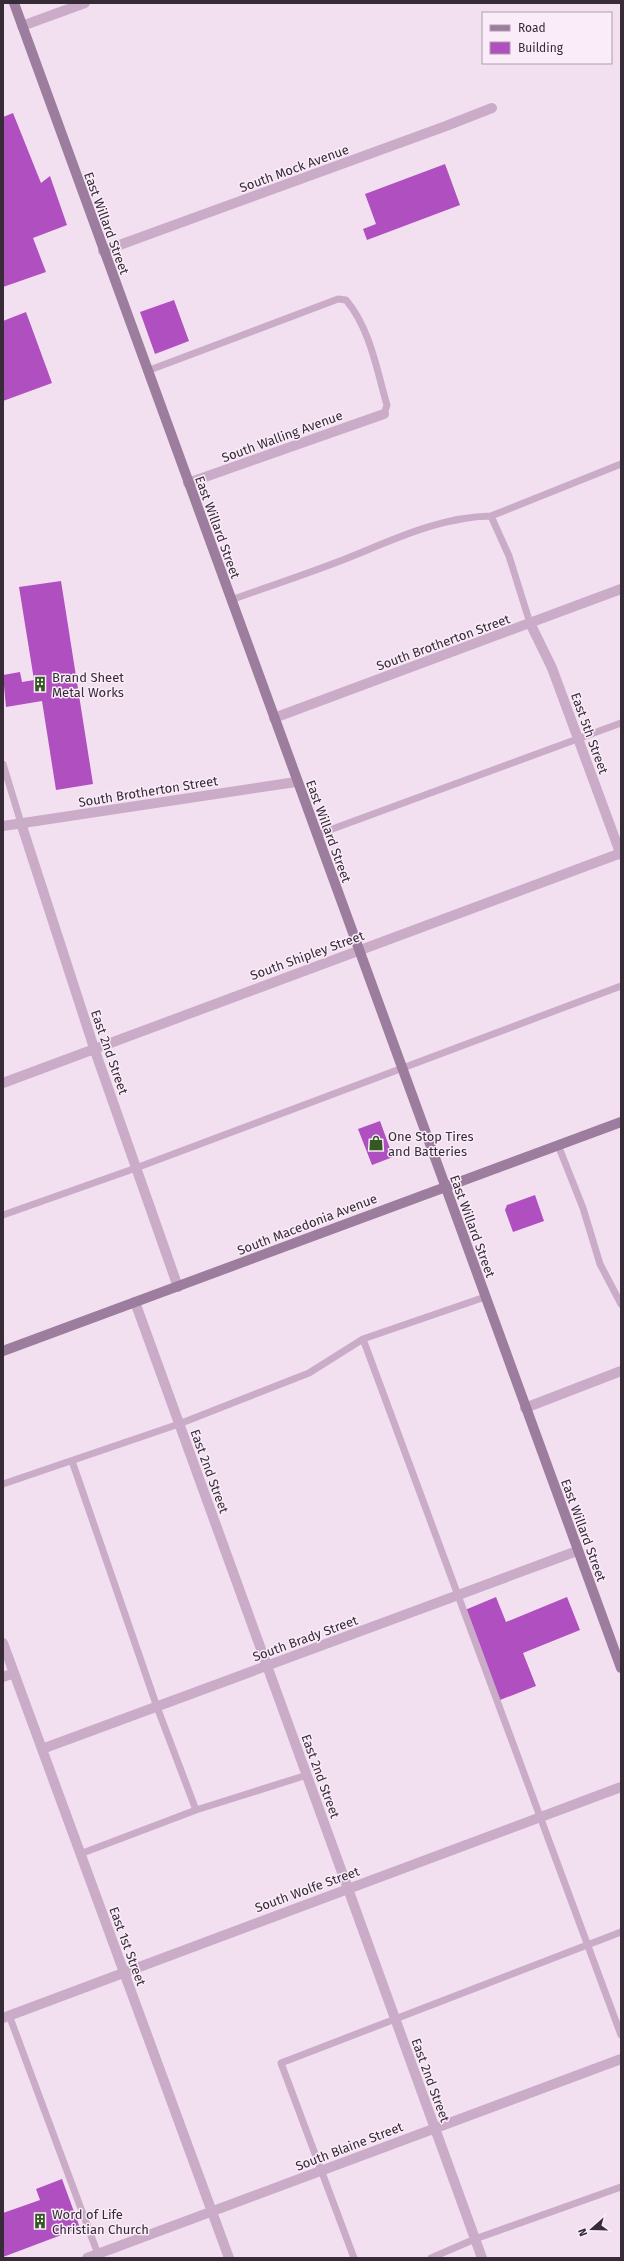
<svg xmlns="http://www.w3.org/2000/svg" width="624" height="2261" viewBox="0 0 624 2261" font-family="'Fira Sans',sans-serif">
  <style>
    .building { fill: #b04fc0 }
    .lines { fill: none; stroke-linecap: round; stroke-linejoin: round }
    .lane { stroke: #caacc8; stroke-width: 7 }
    .street { stroke: #caacc8; stroke-width: 10 }
    .secondary { stroke: #9d7d9e; stroke-width: 10 }
    .labels { text-anchor: middle; stroke-width: 3; stroke-linejoin: round; paint-order: stroke }
    .street-label { font-size: 13px; fill: #372b38; stroke: #faecf8 }
    .poi-label { font-size: 13px; fill: #372b38; stroke: #faecf8; text-anchor: start }
  </style>
  <rect width="100%" height="100%" fill="#f2e0f0"/>
  <path class="building" d="M13 113 41 183 50 176 67 225 33 238 46 272 3 287V117Z
    M445 164 460 205 367 240 363 229 376 224 365 194Z
    M174 300 189 341 155 354 140 312Z
    M26 312 52 383 3 401V321Z
    M61 581 93 784 56 790 42 701 6 707 3 675 20 672 22 682 34 680 19 587Z
    M380 1121 393 1157 372 1165 358 1129Z
    M535 1195 544 1221 513 1232 505 1210 507 1205Z
    M496 1597 506 1622 567 1597 580 1630 523 1653 536 1686 500 1700 465 1610Z
    M62 2179 80 2228 3 2257V2213L40 2200 36 2189Z"/>
  <g class="lines">
    <path class="lane" d="M147 371 338 299 346 300C370 328 377 371 387 405L384 414
      M491 516 509 556 530 623
      M231 600C267 587 304 575 340 561 389 542 437 517 491 516L621 464
      M3 764 21 823
      M316 835 621 723
      M558 1145 583 1208 600 1264 621 1304
      M3 1215 136 1168 621 986
      M363 1339 621 2035
      M72 1461 157 1707 196 1810 307 1775
      M3 1484 179 1424 309 1373 363 1339 485 1297
      M80 1854 196 1810
      M9 2015 99 2257
      M354 2258 281 2063 621 1932
      M431 2258 475 2239 621 2187"/>
    <path class="street" d="M22 26 85 3
      M103 251 446 126 492 108
      M188 483 384 414
      M530 623 552 668 621 855
      M274 718 621 589
      M21 823 94 1048 178 1287
      M3 826 296 782
      M3 1083 621 853
      M135 1302 482 2258
      M525 1408 621 1371
      M3 1643 229 2258
      M3 1677 14 1673
      M42 1749 577 1551
      M3 2018 621 1787
      M87 2258 621 2059"/>
    <path class="secondary" d="M14 3 621 1668
      M3 1351 621 1122"/>
  </g>
  <defs>
    <g id="building-bare" transform="scale(1.2)"><path d="M-4-6H4V6H1V3H-1V6H-4ZM-2.5-4.3h1.7v1.8h-1.7ZM.8-4.3h1.7v1.8H.8ZM-2.5-1h1.7V.8h-1.7ZM.8-1h1.7V.8H.8Z" fill="#335822" stroke="#faecf8" stroke-width="2.5" paint-order="stroke"/></g>
    <g id="shop-bare" transform="scale(1.2)"><path d="M-5-2.5h2.3a2.7 3.5 0 0 1 5.4 0H5L5.5 6h-11ZM-1.5-2.5h3a1.5 2.3 0 0 0-3 0Z" fill="#335822" stroke="#faecf8" stroke-width="2.5" paint-order="stroke"/></g>
  </defs>
  <g fill-rule="evenodd">
    <use href="#building-bare" x="40" y="684"/>
    <use href="#shop-bare" x="376" y="1143"/>
    <use href="#building-bare" x="40" y="2221"/>
  </g>
  <g class="labels">
    <g class="street-label">
      <text transform="translate(294 168) rotate(-20)" y="5">South Mock Avenue</text>
      <text transform="translate(107 223) rotate(70)" y="5">East Willard Street</text>
      <text transform="translate(282 436) rotate(-20)" y="5">South Walling Avenue</text>
      <text transform="translate(218 527) rotate(70)" y="5">East Willard Street</text>
      <text transform="translate(443 642) rotate(-20)" y="5">South Brotherton Street</text>
      <text transform="translate(590 733) rotate(70)" y="5">East 5th Street</text>
      <text transform="translate(148 791) rotate(-9)" y="5">South Brotherton Street</text>
      <text transform="translate(329 831) rotate(70)" y="5">East Willard Street</text>
      <text transform="translate(307 955) rotate(-20)" y="5">South Shipley Street</text>
      <text transform="translate(110 1052) rotate(71)" y="5">East 2nd Street</text>
      <text transform="translate(307 1224) rotate(-21)" y="5">South Macedonia Avenue</text>
      <text transform="translate(473 1226) rotate(70)" y="5">East Willard Street</text>
      <text transform="translate(210 1471) rotate(70)" y="5">East 2nd Street</text>
      <text transform="translate(584 1530) rotate(70)" y="5">East Willard Street</text>
      <text transform="translate(305 1638) rotate(-20)" y="5">South Brady Street</text>
      <text transform="translate(321 1776) rotate(70)" y="5">East 2nd Street</text>
      <text transform="translate(307 1889) rotate(-20)" y="5">South Wolfe Street</text>
      <text transform="translate(128 1946) rotate(70)" y="5">East 1st Street</text>
      <text transform="translate(431 2080) rotate(70)" y="5">East 2nd Street</text>
      <text transform="translate(349 2146) rotate(-21)" y="5">South Blaine Street</text>
    </g>
    <g class="poi-label">
      <text x="52" y="682">Brand Sheet<tspan x="52" dy="15">Metal Works</tspan></text>
      <text x="388" y="1141">One Stop Tires<tspan x="388" dy="15">and Batteries</tspan></text>
      <text x="52" y="2219">Word of Life<tspan x="52" dy="15">Christian Church</tspan></text>
    </g>
  </g>
  <rect width="624" height="2261" fill="none" stroke="#372b38" stroke-width="8"/>
  <rect x="482" y="12" width="130" height="52" fill="#faecf8" stroke="#ac9fab"/>
  <rect x="490" y="25" width="20" height="6" fill="#9d7d9e" stroke="#ac9fab"/>
  <text x="518" y="32" font-size="12" fill="#372b38">Road</text>
  <rect x="490" y="42" width="20" height="12" fill="#b04fc0" stroke="#ac9fab"/>
  <text x="518" y="52" font-size="12" fill="#372b38">Building</text>
  <g transform="translate(592 2229) rotate(250)" stroke="#faecf8" stroke-width="3" paint-order="stroke">
  <path d="M0-3L7 15L0 10L-7 15Z" fill="#372b38"/>
  <text y="-6" font-size="11" font-weight="bold" text-anchor="middle" fill="#372b38">N</text>
  </g>
</svg>
